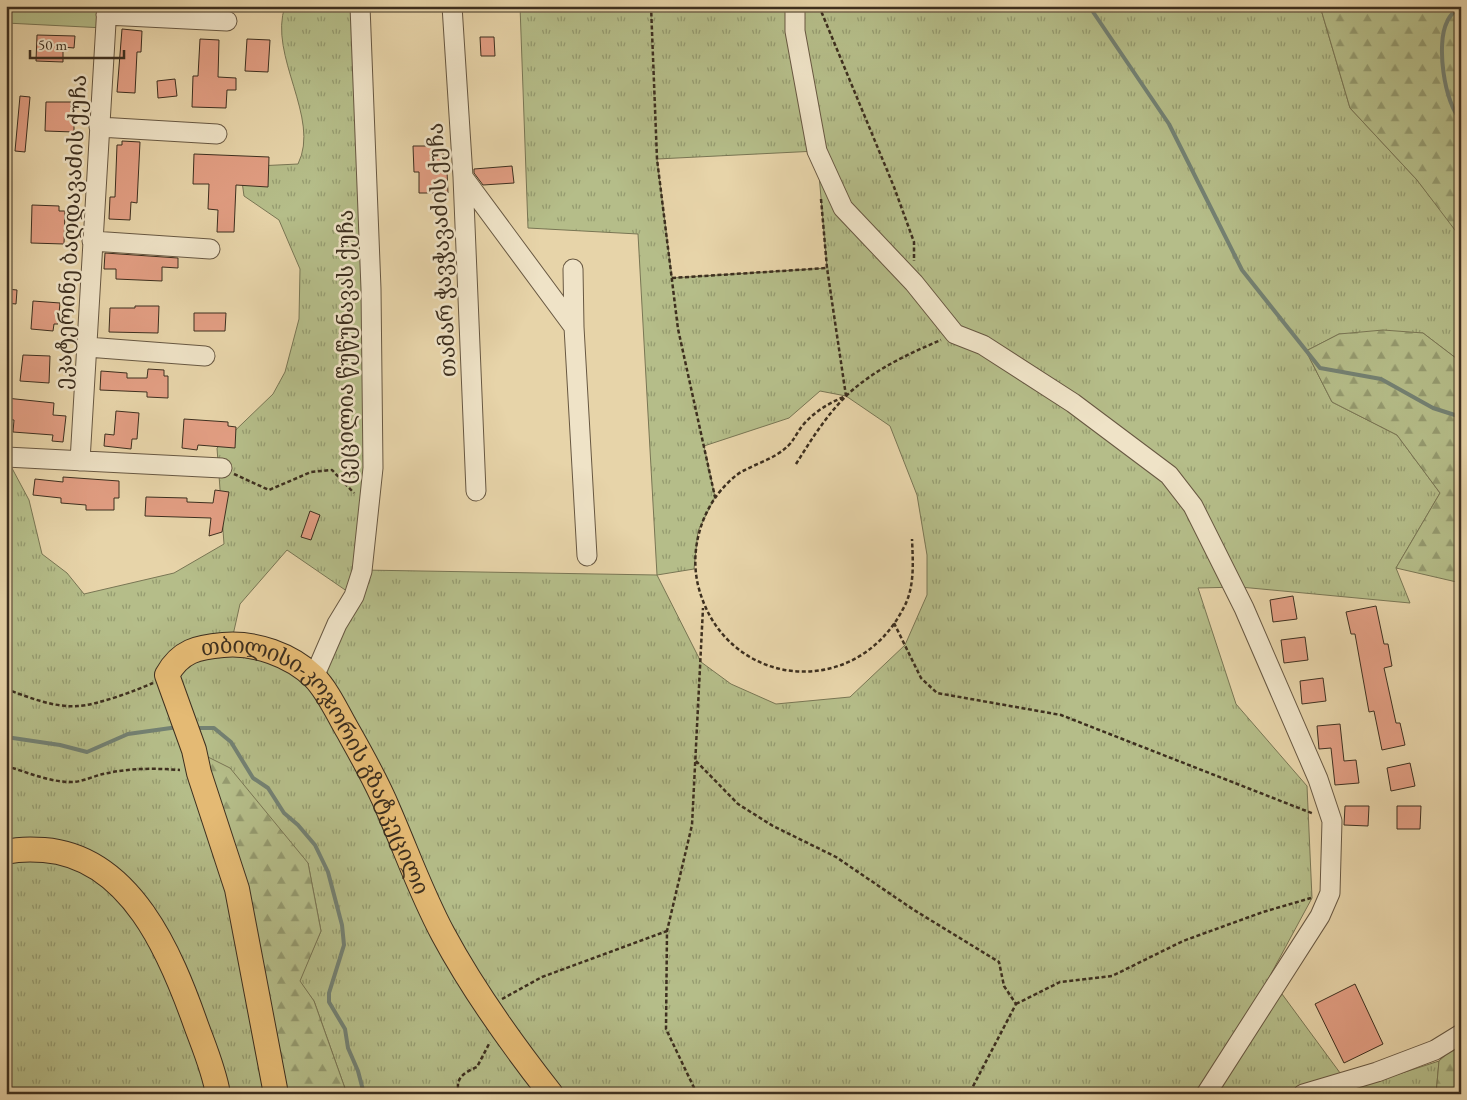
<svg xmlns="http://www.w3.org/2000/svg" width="1467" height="1100" viewBox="0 0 1467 1100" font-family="'EB Garamond','Noto Serif Georgian',serif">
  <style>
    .grass { fill: url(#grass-tufts); stroke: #797654; fill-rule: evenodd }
    .forest { fill: url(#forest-firs); stroke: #797654 }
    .park { fill: #b5bd89; stroke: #797654 }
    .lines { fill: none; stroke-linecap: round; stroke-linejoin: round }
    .stream { stroke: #738173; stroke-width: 4 }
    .building { fill: #e29e83; stroke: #3d2f1f }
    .minor-casing { stroke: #685842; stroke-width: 21 }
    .major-casing { stroke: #3d2f1f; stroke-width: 26 }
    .path { stroke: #3d2f1f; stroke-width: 2.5; stroke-dasharray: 4 2.5; stroke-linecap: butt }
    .minor { stroke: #efe3c7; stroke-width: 19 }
    .major { stroke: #e4ba74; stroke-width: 24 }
    .labels { text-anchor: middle; stroke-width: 5; stroke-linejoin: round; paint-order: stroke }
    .street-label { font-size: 22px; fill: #3d2f1f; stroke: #efe3c7 }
  </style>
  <defs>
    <pattern id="grass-tufts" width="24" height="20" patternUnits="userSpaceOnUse" patternTransform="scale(1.25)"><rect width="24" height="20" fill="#b5bd89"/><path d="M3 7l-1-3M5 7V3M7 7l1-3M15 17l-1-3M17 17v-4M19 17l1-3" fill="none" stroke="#949a6f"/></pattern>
    <pattern id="forest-firs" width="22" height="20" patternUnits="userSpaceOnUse" patternTransform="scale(1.25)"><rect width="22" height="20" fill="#b5bd89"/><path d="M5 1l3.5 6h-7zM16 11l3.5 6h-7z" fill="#949a6f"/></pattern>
  </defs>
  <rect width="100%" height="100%" fill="#e7d4a9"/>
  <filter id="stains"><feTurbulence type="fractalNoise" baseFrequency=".004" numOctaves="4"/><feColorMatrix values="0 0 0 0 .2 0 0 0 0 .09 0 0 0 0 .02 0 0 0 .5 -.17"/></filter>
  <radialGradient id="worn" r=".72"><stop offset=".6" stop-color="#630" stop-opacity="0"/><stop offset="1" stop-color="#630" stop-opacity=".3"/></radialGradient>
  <path class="grass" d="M285 6H360L369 222 362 570 657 575 638 234 528 228 520 6H1320L1350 108 1417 180 1459 233 1461 362 1423 333 1339 334 1306 351 1332 402 1397 435 1440 493 1396 568 1410 603 1240 587 1198 588 1236 704 1307 786 1312 898 1265 985 1282 994 1346 1081 1303 1094H347L314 1001 299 981 321 931 308 863 276 1094H6V457L29 500 42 554 67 573 84 594 174 573 224 544 217 448 273 394 285 372 299 319 300 269 279 220 244 196 241 174 257 166 298 164C321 118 268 56 285 6ZM817 151 827 268 672 278 657 159ZM820 391 846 396 890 426 917 495 927 555V595L905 645 850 697 776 704 731 684 701 662 657 575 694 569 698 531 715 497 704 446 789 418ZM287 550 354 596 314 677 231 644 240 604Z
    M1439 1061 1436 1094H1337Z"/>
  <path class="forest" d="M1320 6H1461V238L1417 180 1350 108Z
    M1383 330 1423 333 1461 362V583L1396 568 1440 493 1397 435 1332 402 1306 351 1339 334Z
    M194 750 230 768 308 863 321 931 300 981 314 1001 347 1094H276Z
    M1461 1041V1094H1436L1439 1061Z"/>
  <path class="park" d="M6 6H107L105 28 6 23Z"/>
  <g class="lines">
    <path class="stream" d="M1089 6 1169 124 1242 270 1320 368 1381 379 1433 408 1461 417
      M1459 6C1455 11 1449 16 1447 22 1436 43 1444 103 1461 120
      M195 728H214L231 742 253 778 268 788 284 813 298 825 315 845 328 872 342 925 344 945 329 993V1002L345 1029 348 1048 358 1071 364 1094
      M6 737 60 745 87 752 128 734 178 727"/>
  </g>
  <path class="building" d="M122 29 142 31 141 52H137L135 93 117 92Z
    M37 35 75 36 74 48 63 47V62L36 61Z
    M480 37H494L495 56H481Z
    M200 39 219 40 218 77 236 78V90H227L226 108 192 107 193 76H198Z
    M247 39 270 40 268 72 245 71Z
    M175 79 177 96 158 98 157 81Z
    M20 96 30 97 25 152 15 151Z
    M46 102H71V109H74V132L45 131Z
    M122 141 140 142 137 203 131 202 130 220 109 219 110 197H115L117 145H122Z
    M413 146H443V172L447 171 448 193H419V172H414Z
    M194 154 269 157 268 187 236 185 234 232H217L218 210 208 209 209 184H193Z
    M512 166 514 183 483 185 474 173V169Z
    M32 205 59 206V211H65L64 244 31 243Z
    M105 253 178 258V268L162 267V281L116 279V269H104Z
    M6 289 17 290 16 304 6 303Z
    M33 301 60 303 58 324H54L53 331 31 329Z
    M135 306H159L158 333 109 332 110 308H135Z
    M194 313H226L225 331H194Z
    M23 355 50 356 49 383 20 381Z
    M148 369 164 370V376H168V398L147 397V392L100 390 101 371 127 373V378H147Z
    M6 398 54 403 53 415 66 416 63 442 52 441 53 435 13 432 14 420 6 419Z
    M116 411 139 413 137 439H132L131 449 104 446 105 434 114 435Z
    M184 419 228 422V426L236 427 235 448 198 445 197 450 182 448Z
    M63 477 119 481V498H114V510H86V505L61 503V498L33 495 35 479 63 482Z
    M215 490 229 492 222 532 209 536 211 518 145 516 146 497 187 498V502L213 503Z
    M310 511 320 515 311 540 301 537Z
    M1293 596 1297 619 1273 622 1270 600Z
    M1376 606 1384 644H1388L1392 666 1384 668 1396 723H1400L1405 745 1382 750 1374 711 1369 712 1355 634H1351L1346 612Z
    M1305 637 1308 660 1284 663 1281 640Z
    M1323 678 1326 701 1302 704 1300 681Z
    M1340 724 1344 761 1356 760 1359 783 1335 785 1331 748 1319 749 1317 726Z
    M1410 763 1415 786 1391 791 1387 768Z
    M1345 806H1369L1368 826 1344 825Z
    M1397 806H1421L1420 829H1397Z
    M1355 984 1383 1044 1344 1063 1315 1004Z"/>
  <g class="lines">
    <g class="minor-casing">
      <path id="minor" d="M452 6 463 177 476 491
        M795 6V31L817 151 843 208 914 283 955 334 983 345 1073 403 1169 475 1193 506 1244 608 1318 779 1332 821 1330 893 1320 916 1206 1094
        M106 15 227 21
        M99 127 217 134
        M463 177 574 327 587 556
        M92 241 210 249
        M573 269 574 327
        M87 347 205 356
        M6 457 222 468
        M80 461 107 6
        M314 677 337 624 354 596 362 571 373 468 371 289 360 6
        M1303 1094 1377 1072 1435 1050 1461 1034"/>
    </g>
    <g class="major-casing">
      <g id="major">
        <path d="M6 852C18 849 32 849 44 850 131 857 171 954 196 1025 204 1047 214 1070 218 1094"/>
        <path id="s1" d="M276 1094 237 889 199 773 194 750 167 675C180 651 198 647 223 645 255 642 291 655 314 677 328 691 338 714 348 731 362 756 377 782 388 809 406 850 421 893 443 934 473 990 511 1043 551 1094"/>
      </g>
    </g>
    <path class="path" d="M651 6 657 159 667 240 678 329 715 497
      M819 6 894 187 914 242V261
      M821 199 827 268 846 396C829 403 815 411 803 425 793 438 794 443 779 453 769 460 756 464 745 470 735 474 721 489 715 498 698 523 691 555 698 585 723 688 854 703 903 609 915 588 913 563 912 539
      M672 278 827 268
      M796 464C811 440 826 416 846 396 873 370 908 354 941 340
      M234 474 269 490 311 472 332 470 354 493
      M894 623 921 678 937 693 1061 715 1314 814
      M6 689C28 697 54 708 78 706 97 705 135 691 153 683
      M696 761 738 804 773 826 836 857 914 910 999 962 1004 986 1016 1004 969 1094
      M6 766C27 772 51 783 74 782 84 781 94 776 103 774 129 768 154 768 180 770
      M502 999 542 977 667 931
      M1016 1004 1060 982 1112 976 1183 941 1263 912 1311 898
      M460 1094C453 1079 465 1072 477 1067L490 1042
      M697 1094 666 1029 667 931 692 825 703 608"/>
    <use href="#minor" class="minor"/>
    <use href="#major" class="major"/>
  </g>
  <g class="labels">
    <g class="street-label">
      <text transform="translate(70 232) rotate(-87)" y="8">ეკატერინე ბაღდავაძის ქუჩა</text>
      <text transform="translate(441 250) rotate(-93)" y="8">თამარ ჭავჭავაძის ქუჩა</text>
      <text transform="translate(345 347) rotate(-90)" y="8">ცეცილია წუწუნავას ქუჩა</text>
      <text dy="8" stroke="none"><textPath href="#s1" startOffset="661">თბილისი-კოჯორის გზატკეცილი</textPath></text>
    </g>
  </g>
  <rect width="1467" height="1100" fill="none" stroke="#e7d4a9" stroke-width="25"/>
  <rect x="8" y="8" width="1452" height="1085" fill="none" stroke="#3d2f1f" stroke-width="2.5"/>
  <rect x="12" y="12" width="1442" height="1075" fill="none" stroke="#3d2f1f"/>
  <path d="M30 50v8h94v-8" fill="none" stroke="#3d2f1f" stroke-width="2.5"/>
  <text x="38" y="50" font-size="15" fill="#3d2f1f" stroke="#efe3c7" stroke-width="4" paint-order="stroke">50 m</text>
  <rect width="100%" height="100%" filter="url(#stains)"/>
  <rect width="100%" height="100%" fill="url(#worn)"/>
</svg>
